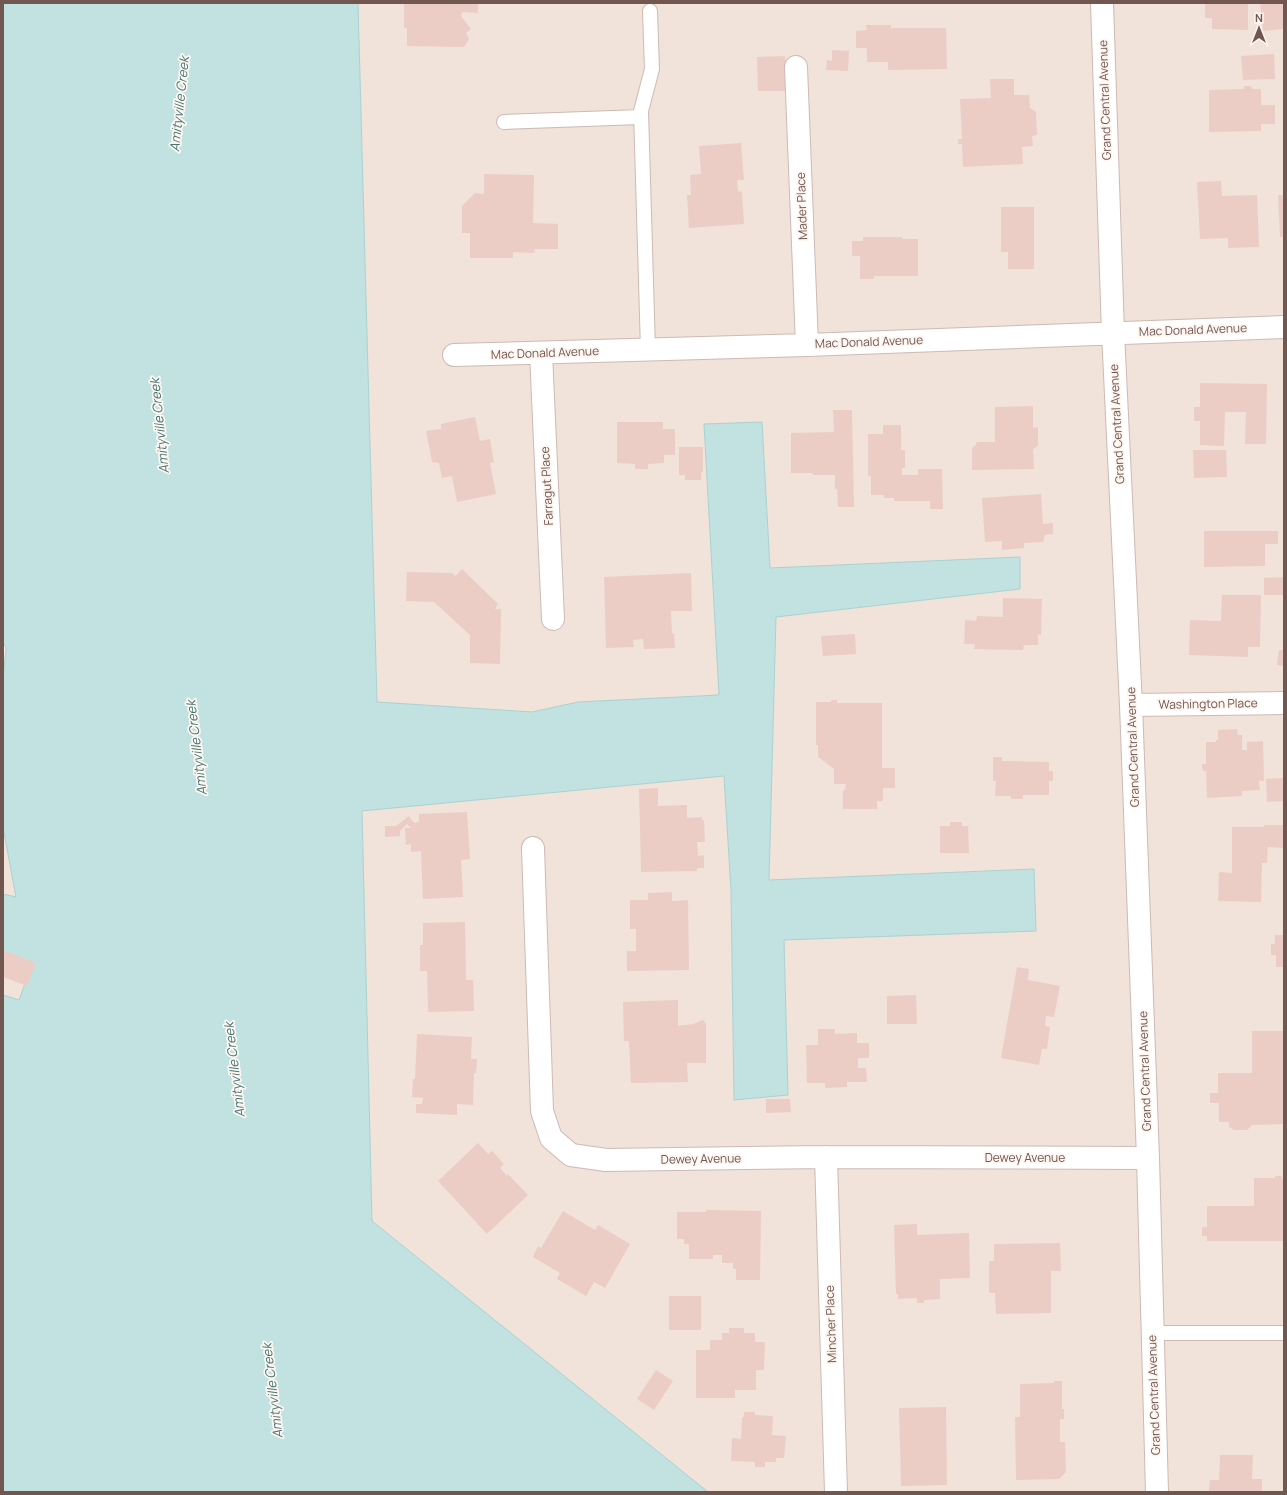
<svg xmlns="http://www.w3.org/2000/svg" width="1287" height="1495" viewBox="0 0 1287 1495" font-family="Manrope,sans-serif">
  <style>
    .residential { fill: #f1e2da }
    .water { fill: #c1e2e0; stroke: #a8d2d1 }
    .building { fill: #eccdc5 }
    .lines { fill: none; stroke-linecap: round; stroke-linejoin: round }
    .lane-casing { stroke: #cdbab4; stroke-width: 16 }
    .street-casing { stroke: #cdbab4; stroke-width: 24 }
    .lane { stroke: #fff; stroke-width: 14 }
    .street { stroke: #fff; stroke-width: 22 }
    .labels { text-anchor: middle; stroke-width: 3.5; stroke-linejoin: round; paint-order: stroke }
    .street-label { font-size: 12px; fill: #725650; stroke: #fdf6f1 }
    .water-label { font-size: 13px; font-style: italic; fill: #467574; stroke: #fdf6f1 }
  </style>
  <rect width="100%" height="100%" fill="#faf1ea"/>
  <path class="residential" d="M358 3H1284V1492H708L372 1221 362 811 724 776 731 890 734 1100 788 1095 784 940 1036 930 1034 869 768 880 776 617 1020 589V557L770 568 762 422 704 424 719 695 578 702 532 712 377 702Z
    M3 827 16 897 3 894Z
    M3 957 31 966 19 1000 3 995Z"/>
  <path class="water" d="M3 3H358L377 702 532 712 578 702 719 695 704 424 762 422 770 568 1020 557V589L776 617 769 880 1034 869 1036 931 784 940 788 1095 734 1100 731 890 724 776 362 811 372 1221 708 1492H3V995L19 1000 31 967 3 957V894L16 897 3 827V679L6 648 3 642Z"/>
  <path class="building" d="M404 3H478V13L462 12 461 16 471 29 466 33 469 39 464 47 407 46V28H404Z
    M1205 3H1248V30L1212 29V18H1205Z
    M1260 3H1284V29L1263 31Z
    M866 25H891V28H946L947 69 888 70V62H867V48H856V31L867 30Z
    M832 50 849 51 848 71 826 70 827 60 832 61Z
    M1274 54 1275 79 1243 80 1241 56Z
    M785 56 786 91H758L757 57Z
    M990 79H1014V95H1029L1030 108 1036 112 1037 135 1032 136 1033 146 1022 147 1023 164 963 167 962 144H958V139H962L960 99 991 98Z
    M1244 86H1251L1252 89H1261V105H1275V124H1261V131L1209 132V90L1244 89Z
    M741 143 744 180H737L738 191 742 192 744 224 689 228 687 195H691L690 175 701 174 699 146Z
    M484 174 534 175 533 223 558 224V249H535L534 253 513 252V258H470V233H462V206L475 193 484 194Z
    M1221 181 1222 196 1257 195 1259 247 1228 248V238L1200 239 1197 182Z
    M1278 195H1284V237H1280Z
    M1001 207H1034V269H1008V252H1001Z
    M863 237H902V239H918V276H874V279H860V256H852V241H863Z
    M1200 383 1267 384 1266 444H1245L1246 412H1225L1224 446 1200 445V421H1194V407H1200Z
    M1033 406V428L1038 427V446L1033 449 1034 469 972 470V448L975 446 977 442H995V407Z
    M833 410H852L854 507H838L837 489H835V475H813V473H791V433L834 432Z
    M475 417 480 441 490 439 494 462 490 463 496 494 457 502 452 476 442 478 439 463 432 462 426 431 441 429V424Z
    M617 422H663V429H675V455H664V463L648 464V469H635V464L617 463Z
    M883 425H901V450H905V468H902V475H918V469H942L943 509H930V501H894V498H884V495H871V477L868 475V434H883Z
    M679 447H703V472H701V480H685V475H679Z
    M1193 450H1226L1227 477 1194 478Z
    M1041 494 1043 524 1053 523V534L1045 535 1043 542 1024 543V548L1002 550V541L985 542 982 498Z
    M1204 531H1278V544H1265V566L1204 567Z
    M462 569 498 604 495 609H501L500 664 470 663V635L434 602 406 601 407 572 452 573 455 576Z
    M691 573 692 611H671L672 633 674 634 675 648 644 649 643 639 633 640 634 647 606 648 604 577Z
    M1284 577V595H1264V578Z
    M1222 595H1261L1260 647H1248V657L1189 655 1190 620 1221 621Z
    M1003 598 1042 599 1041 635 1038 634V645H1024L1023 650 974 649 975 644H964L965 620 976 621 977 616 1003 617Z
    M855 634 856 654 823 656 821 636Z
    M1279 650H1284V666L1277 665Z
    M831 700H837V703H882V768H895V788H883V801H877V809H843V791L845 789 846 784H834V769L818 757V745H816V702H831Z
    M1237 729 1238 735H1242V750H1247V742L1263 741 1264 781H1259L1260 790 1242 791V796L1207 798 1206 771H1203L1202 764H1206V742H1216V740H1218V730Z
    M993 757H1002V761L1049 762V771H1053V781H1049V795H1023V799H1011V796H995L996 781H993Z
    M1284 778V801L1267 802 1266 779Z
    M658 788V806L687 805V818L702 817V820H704L705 842H697L698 856 704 855V868H697V871L641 872 639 789Z
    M467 812 470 859 461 860 463 897 423 899 421 851 411 852V844L406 845 405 828H411L407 824 400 831V836L385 837V826H396L409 816 414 823 419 822V814Z
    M950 822H962V826H968L969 853H940V826H950Z
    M1264 825H1284V848L1268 847 1267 863H1262L1261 902 1218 901 1219 872 1232 873V827H1264Z
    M672 892V901L688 900 689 970 627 971V951H636V929H630V900H648V893Z
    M465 922 466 980H473L474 1011 428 1012 427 971H420V945H423V923Z
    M1275 935H1284V967H1276V955H1271V944H1275Z
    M3 950 36 963 27 986 3 977Z
    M1017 967 1029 969 1028 980 1060 986 1054 1017 1046 1016 1045 1026 1050 1027 1047 1049H1042L1039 1065 1001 1058Z
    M916 995 917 1024H887V996Z
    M678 1000V1026L693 1024 703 1020 706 1024V1063H687L688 1082 631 1083 629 1041H624L623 1002Z
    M818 1029H835V1034L857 1033V1043H869V1058H858V1068H866L867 1082H847V1087L825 1088V1083H807L806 1045H818Z
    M1252 1031H1284V1124L1252 1125 1247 1130H1235L1229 1127V1122H1219V1103H1210V1093H1218V1073H1252Z
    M417 1034 472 1037 471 1059H477L476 1073H474L473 1105 457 1104V1115L416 1113V1104H422L423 1098 412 1097 413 1079H415Z
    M766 1099H790L791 1112 766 1113Z
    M478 1143 488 1154 492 1151 504 1164 500 1168 507 1176 508 1174 528 1195 487 1234 438 1181Z
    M1275 1176H1282V1179H1284V1241H1207V1236H1202V1227H1207V1206H1254V1178H1275Z
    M706 1210 761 1211 760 1280H736V1269H733V1263H722V1255H713V1259H689V1244H684V1239H677V1212H706Z
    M563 1211 595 1230 598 1225 630 1244 605 1288 594 1282 586 1296 557 1279 560 1273 533 1257 538 1246 541 1248Z
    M917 1224V1235L969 1233 970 1278 940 1279V1299L924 1300V1303H917V1298L898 1299V1294H896L894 1225Z
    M1060 1243 1061 1271H1051V1313L996 1314 995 1293H989V1261H994V1244Z
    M669 1296H701V1330H669Z
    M729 1328H744V1333H755V1342H765L764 1370H756V1390H735V1398H696V1350H710V1340H722V1333H729Z
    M656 1370 673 1381 654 1410 637 1399Z
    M1054 1381H1062V1409H1064V1419H1060V1442H1065L1066 1472 1059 1479 1016 1480 1015 1417H1020V1384L1054 1383Z
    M946 1407 947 1485 901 1486 899 1408Z
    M744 1412H755V1415L773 1416 772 1435 786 1436 784 1458H776V1462H765V1467H755V1462L731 1461 732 1438 741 1439 742 1418 744 1416Z
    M1220 1455H1253L1252 1479H1262V1492H1209L1210 1480H1219Z"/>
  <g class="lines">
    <g class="lane-casing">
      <path id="lane" d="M504 122 641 117
        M648 350 641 111 652 69 650 11
        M1153 1333H1284"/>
    </g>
    <g class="street-casing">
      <path id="street" d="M1102 3 1113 333 1131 705 1148 1158 1157 1492
        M796 67 807 345
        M541 353 553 619
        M454 355 807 345 1284 327
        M1131 705 1284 703
        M533 848 542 1111 551 1138 571 1155 606 1160 826 1157 1148 1158
        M826 1157 836 1492"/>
    </g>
    <use href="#lane" class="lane"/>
    <use href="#street" class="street"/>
  </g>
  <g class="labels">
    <g class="street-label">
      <text transform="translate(1105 100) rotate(-92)" y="4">Grand Central Avenue</text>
      <text transform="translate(802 206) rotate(-92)" y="4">Mader Place</text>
      <text transform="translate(1193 330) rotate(-2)" y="4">Mac Donald Avenue</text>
      <text transform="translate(869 342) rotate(-2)" y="4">Mac Donald Avenue</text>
      <text transform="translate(545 353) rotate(-2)" y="4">Mac Donald Avenue</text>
      <text transform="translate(1117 424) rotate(-93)" y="4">Grand Central Avenue</text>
      <text transform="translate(547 486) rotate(-93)" y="4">Farragut Place</text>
      <text transform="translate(1208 704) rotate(-1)" y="4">Washington Place</text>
      <text transform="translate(1133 747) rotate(-92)" y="4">Grand Central Avenue</text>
      <text transform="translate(1145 1071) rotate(-92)" y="4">Grand Central Avenue</text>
      <text x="1025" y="1162">Dewey Avenue</text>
      <text transform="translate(701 1159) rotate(-1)" y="4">Dewey Avenue</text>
      <text transform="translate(831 1324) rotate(-92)" y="4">Mincher Place</text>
      <text transform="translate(1154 1395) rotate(-92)" y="4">Grand Central Avenue</text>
    </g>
    <g class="water-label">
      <text transform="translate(179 104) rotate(-84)" y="5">Amityville Creek</text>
      <text transform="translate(159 426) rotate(-96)" y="5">Amityville Creek</text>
      <text transform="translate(196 748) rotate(-97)" y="5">Amityville Creek</text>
      <text transform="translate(234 1070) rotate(-97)" y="5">Amityville Creek</text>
      <text transform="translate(272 1391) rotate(-97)" y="5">Amityville Creek</text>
    </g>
  </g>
  <rect width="1287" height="1495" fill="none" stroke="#725650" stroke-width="8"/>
  <g transform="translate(1259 28)" stroke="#fdf6f1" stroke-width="3" paint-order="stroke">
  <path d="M0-3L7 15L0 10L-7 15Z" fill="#725650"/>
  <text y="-6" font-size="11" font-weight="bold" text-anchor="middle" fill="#725650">N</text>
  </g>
</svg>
